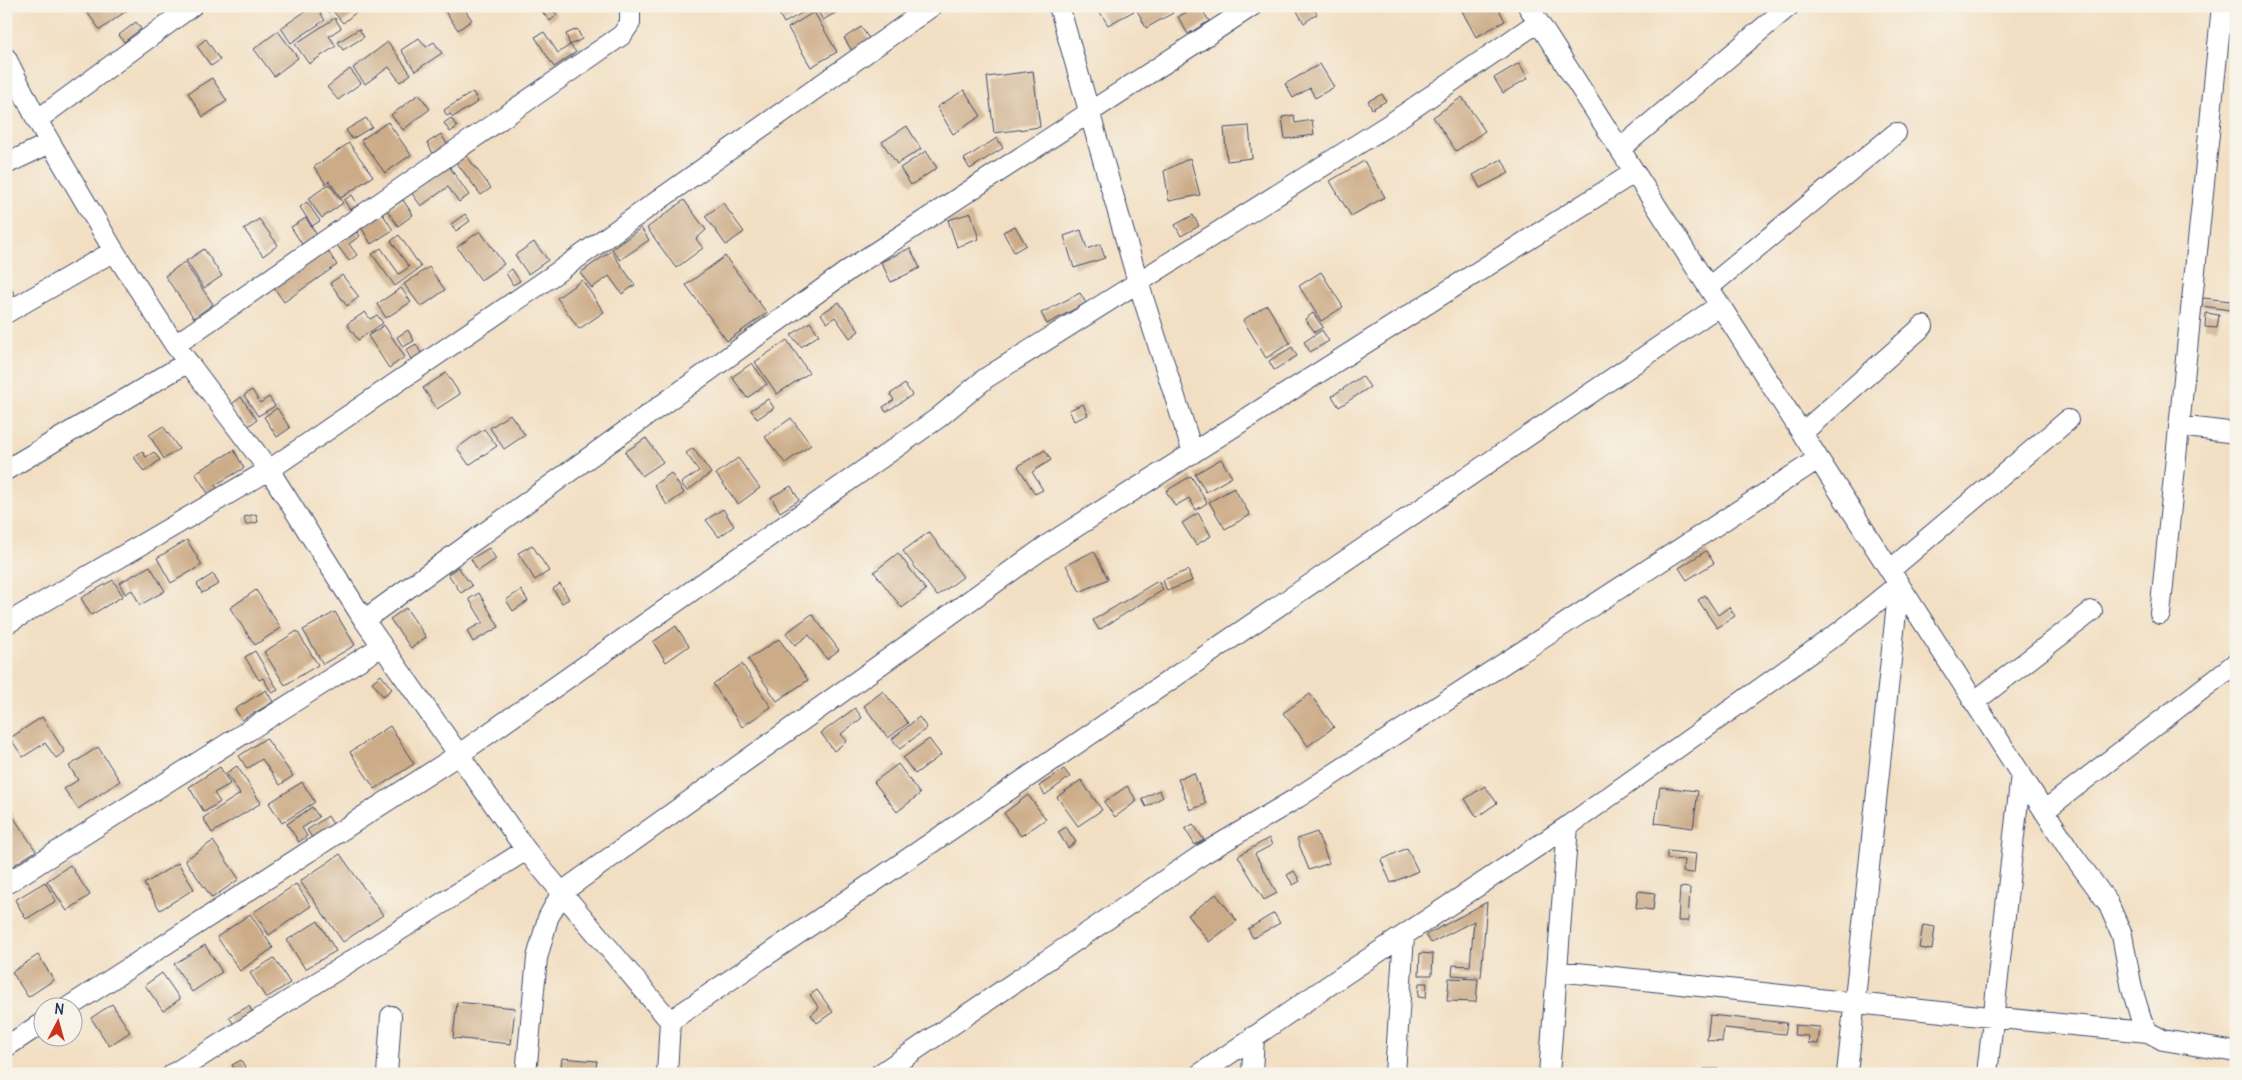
<svg xmlns="http://www.w3.org/2000/svg" width="2242" height="1080" viewBox="0 0 2242 1080" font-family="Delius,sans-serif">
  <style>
    .building { fill: #ccac88 }
    .lines { fill: none; stroke-linecap: round; stroke-linejoin: round }
    .minor-casing { stroke: #3b496d; stroke-width: 22 }
    .minor { stroke: #fff; stroke-width: 20 }
  </style>
  <rect width="100%" height="100%" fill="#f7f3e8"/>
  <filter id="ink" filterUnits="userSpaceOnUse"><feTurbulence type="fractalNoise" baseFrequency=".02" numOctaves="2"/><feDisplacementMap in="SourceGraphic" scale="10" xChannelSelector="R" yChannelSelector="G"/><feConvolveMatrix kernelMatrix="1 2 1 2 8 2 1 2 1" color-interpolation-filters="sRGB"/></filter>
  <filter id="wash" filterUnits="userSpaceOnUse"><feTurbulence type="fractalNoise" baseFrequency=".0096" numOctaves="4" result="noise"/><feDisplacementMap in="SourceGraphic" scale="20" xChannelSelector="R" yChannelSelector="G"/><feGaussianBlur stdDeviation="1.12" result="paint"/><feColorMatrix in="noise" values="0 0 0 0 0 0 0 0 0 0 0 0 0 0 0 0 0 1.4 0 .05"/><feComposite in="paint" operator="in"/></filter>
  <g filter="url(#wash)">
    <rect width="100%" height="100%" fill="#f2dfc3"/>
    <g id="blocks">
      <path class="building" d="M86 6H133L100 30 84 8Z
        M313 6H315L325 20 291 43 281 28Z
        M323 6H364L343 23 332 10 328 13Z
        M444 6H462L472 20 458 30 442 7Z
        M537 6H550L557 15 550 21Z
        M776 6H810L811 8 784 23 775 7Z
        M815 6H847L823 20Z
        M1102 6H1131L1134 11 1108 25 1098 9Z
        M1135 6H1169L1173 13 1146 28Z
        M1197 6H1200L1209 21 1188 34 1178 17Z
        M1294 6H1312L1317 14 1304 23Z
        M1471 6H1497L1505 21 1476 37 1462 11Z
        M814 12 837 52 811 67 788 28Z
        M335 18 341 28 329 36 336 46 309 64 295 44Z
        M136 22 141 29 124 42 119 35Z
        M861 27 870 40 852 51 844 38Z
        M359 29 364 37 343 50 338 42Z
        M577 29 582 39 570 45 576 52 554 67 535 37 544 32 558 53 570 45 566 34Z
        M278 31 298 58 274 76 254 49Z
        M419 38 426 47 434 42 442 53 415 71 401 50Z
        M206 39 220 60 211 66 197 46Z
        M388 42 411 74 400 82 389 67 365 84 353 68Z
        M1519 63 1528 78 1503 93 1494 78Z
        M1320 64 1334 87 1315 98 1310 88 1293 98 1285 84Z
        M350 69 361 83 338 100 327 87Z
        M1033 71 1040 127 994 133 987 77Z
        M212 78 227 101 203 117 188 93Z
        M964 90 981 116 953 134 937 107Z
        M473 92 478 102 453 117 450 114 447 116 444 110Z
        M419 94 430 109 403 130 391 115Z
        M1382 94 1386 101 1372 109 1368 101Z
        M1462 97 1485 131 1456 151 1433 117Z
        M1294 115 1295 123 1312 120 1314 135 1285 139 1282 117Z
        M366 118 372 127 352 139 346 130Z
        M451 118 457 127 450 132 444 123Z
        M388 122 411 155 385 173 361 140Z
        M907 126 921 149 897 164 882 142Z
        M1249 126 1252 158 1227 161 1224 128Z
        M441 134 447 144 433 153 427 143Z
        M997 138 1003 148 970 169 964 159Z
        M349 143 373 176 341 198 329 181 326 184 314 167Z
        M926 151 937 168 911 185 900 168Z
        M466 155 491 188 481 195 456 162Z
        M1190 158 1200 195 1169 201 1164 171Z
        M1502 159 1509 173 1480 188 1473 175Z
        M1364 161 1385 197 1351 216 1330 181Z
        M449 166 469 195 459 202 448 187 421 206 411 192Z
        M329 184 343 203 322 218 308 199Z
        M352 195 358 205 350 210 344 200Z
        M403 200 413 215 398 226 387 210Z
        M684 200 706 230 696 239 703 248 676 268 647 228Z
        M307 202 320 221 312 226 300 207Z
        M723 203 744 232 726 245 705 216Z
        M382 213 393 230 371 244 361 227Z
        M971 213 979 239 957 247 948 220Z
        M465 214 470 221 456 231 451 224Z
        M1193 215 1199 226 1181 236 1175 225Z
        M306 218 317 235 302 244 291 227Z
        M259 219 278 245 263 256 244 229Z
        M1015 226 1026 245 1014 252 1003 232Z
        M641 228 649 240 620 260 612 249Z
        M1081 230 1087 249 1100 244 1105 258 1074 268 1064 236Z
        M480 231 504 264 481 280 457 247Z
        M357 232 360 236 349 244 357 255 349 261 337 245Z
        M399 235 421 267 395 286 372 254 381 248 399 274 409 267 391 241Z
        M534 242 548 260 528 274 515 255Z
        M910 248 920 268 891 282 881 262Z
        M204 249 222 276 204 288 186 261Z
        M328 251 337 265 284 302 274 288Z
        M611 251 635 285 622 294 609 276 592 288 580 273Z
        M725 256 767 313 727 341 686 285Z
        M184 262 213 304 194 318 165 276Z
        M429 267 445 290 421 307 404 284Z
        M512 269 520 281 513 285 506 273Z
        M1321 272 1343 307 1321 321 1299 286Z
        M342 275 359 297 347 306 330 283Z
        M582 280 604 312 579 329 557 298Z
        M10 287 16 297 6 304V290Z
        M401 288 411 302 386 318 377 304Z
        M1080 293 1086 303 1047 324 1041 313Z
        M2203 298 2231 301 2230 310 2202 306Z
        M839 302 859 331 850 338 835 317 827 323 821 314Z
        M1267 305 1290 343 1266 358 1243 320Z
        M365 312 370 319 377 315 383 323 358 340 347 324Z
        M1313 313 1323 327 1315 332 1305 319Z
        M2206 313 2219 315 2217 328 2205 327Z
        M810 322 819 335 801 347 791 335Z
        M384 325 405 357 389 368 368 336Z
        M408 330 414 341 403 347 397 337Z
        M1322 330 1329 341 1310 352 1304 342Z
        M787 340 809 373 777 394 755 362Z
        M416 344 423 357 413 363 406 350Z
        M1292 347 1297 356 1274 370 1269 361Z
        M752 363 767 384 747 398 732 377Z
        M446 373 460 394 437 409 423 388Z
        M1362 376 1370 387 1339 407 1332 396Z
        M905 384 912 395 886 412 883 407 894 400 890 394Z
        M252 390 260 403 269 397 275 406 258 416 244 395Z
        M241 397 257 420 248 426 232 404Z
        M768 399 774 408 757 419 751 410Z
        M1083 404 1088 415 1074 421 1069 410Z
        M277 408 290 428 277 437 264 417Z
        M510 414 525 435 504 449 490 428Z
        M791 418 811 445 785 463 765 437Z
        M163 426 179 449 164 459 149 435Z
        M484 429 497 446 469 465 457 448Z
        M646 438 663 462 642 476 625 452Z
        M693 448 711 473 687 491 681 483 699 471 686 453Z
        M234 450 244 468 215 485 220 493 211 498 195 473Z
        M1045 450 1051 460 1032 472 1043 490 1035 494 1018 466Z
        M142 451 146 457 154 452 160 460 144 472 134 457Z
        M738 458 760 488 738 504 716 474Z
        M1221 459 1232 477 1206 492 1195 474Z
        M671 473 684 493 667 505 654 485Z
        M1191 476 1207 503 1196 510 1189 498 1175 506 1166 491Z
        M791 486 799 500 780 512 771 497Z
        M1234 488 1250 515 1225 529 1209 502Z
        M723 509 734 526 719 537 706 520Z
        M1198 513 1211 536 1196 545 1182 523Z
        M256 514 258 522 246 525 244 517Z
        M929 532 963 577 937 596 903 551Z
        M187 540 202 565 171 583 157 558Z
        M532 545 549 571 535 580 518 553Z
        M489 548 496 559 478 571 471 559Z
        M1094 551 1108 579 1080 592 1066 565Z
        M1706 551 1714 563 1687 580 1679 568Z
        M898 553 926 590 902 608 874 572Z
        M150 566 165 591 140 605 132 590 125 594 119 583Z
        M458 567 472 586 461 593 448 574Z
        M1188 570 1192 581 1167 591 1163 580Z
        M213 574 219 584 202 593 197 584Z
        M113 580 123 596 91 615 81 598Z
        M1158 581 1163 590 1099 630 1093 620Z
        M560 584 569 599 562 603 553 589Z
        M256 590 281 628 255 645 230 608Z
        M521 590 528 601 513 611 506 600Z
        M479 593 499 627 473 642 467 631 483 622 469 599Z
        M1705 595 1718 615 1729 607 1735 616 1717 628 1698 600Z
        M406 608 426 637 411 648 390 619Z
        M335 612 355 645 323 664 303 630Z
        M812 614 839 650 827 659 809 635 795 645 786 633Z
        M676 626 689 646 666 662 653 642Z
        M297 631 318 665 285 685 264 652Z
        M779 639 808 680 777 701 748 659Z
        M255 651 278 690 272 693 263 678 259 680 245 657Z
        M742 664 771 707 742 727 713 684Z
        M381 675 392 689 383 696 372 682Z
        M266 690 273 702 242 720 235 709Z
        M883 691 908 723 888 738 864 706Z
        M1310 694 1334 727 1308 746 1283 713Z
        M855 708 862 718 841 734 847 741 834 751 821 733Z
        M42 717 65 752 56 758 45 743 23 757 10 738Z
        M919 717 927 728 900 749 892 739Z
        M390 726 414 764 375 789 350 752Z
        M266 738 293 776 280 785 262 759 247 769 239 756Z
        M929 739 941 755 915 774 903 758Z
        M98 747 120 781 78 809 64 789 78 780 69 766Z
        M898 764 920 794 897 812 874 782Z
        M237 766 261 803 212 833 203 818 240 794 226 773Z
        M220 767 230 784 214 793 220 802 204 812 189 787Z
        M1064 769 1070 777 1045 795 1039 786Z
        M1194 773 1206 804 1190 810 1178 779Z
        M1081 780 1102 810 1078 826 1057 797Z
        M302 782 315 802 282 823 269 803Z
        M1127 786 1137 801 1115 817 1104 802Z
        M1485 786 1497 803 1477 817 1465 799Z
        M1660 787 1698 791 1693 828 1655 823Z
        M1159 790 1163 797 1146 807 1142 799Z
        M1028 795 1046 819 1021 836 1004 813Z
        M6 806 36 851 6 870Z
        M312 807 319 817 302 828 307 836 299 842 287 824Z
        M328 816 334 826 313 839 307 830Z
        M1193 824 1204 840 1195 845 1185 829Z
        M1066 827 1076 842 1068 848 1058 832Z
        M1317 832 1329 863 1309 870 1297 839Z
        M1269 838 1272 845 1255 854 1277 893 1264 900 1238 856Z
        M213 841 239 879 212 898 185 860Z
        M1407 848 1418 871 1391 883 1381 860Z
        M1667 851 1696 854 1694 873 1683 872 1684 860 1667 859Z
        M340 854 383 915 343 942 300 881Z
        M178 863 194 889 160 910 144 884Z
        M70 865 90 895 67 911 47 881Z
        M1294 871 1300 881 1293 885 1287 875Z
        M45 882 56 901 26 919 15 900Z
        M296 884 311 906 269 935 254 912Z
        M1680 887 1690 888 1688 921H1678Z
        M1638 891 1655 893 1653 910 1636 908Z
        M1216 894 1237 921 1209 942 1188 915Z
        M1487 902 1481 977 1452 975 1453 965 1470 966 1474 921 1431 943 1426 935Z
        M1274 913 1280 923 1253 938 1248 929Z
        M250 914 273 948 240 971 217 937Z
        M318 921 336 951 305 969 287 940Z
        M1923 925 1935 927 1932 950 1919 948Z
        M205 945 222 972 192 992 174 964Z
        M1420 953 1433 954 1432 975H1419Z
        M38 955 54 980 28 997 12 972Z
        M274 958 290 983 266 998 250 973Z
        M162 973 180 999 163 1011 145 985Z
        M1449 978 1478 979 1476 1002 1447 1001Z
        M1419 983H1427L1426 998 1418 997Z
        M817 990 833 1012 817 1023 811 1015 819 1008 810 995Z
        M457 1002 515 1008 511 1044 453 1038Z
        M112 1004 130 1032 109 1046 91 1018Z
        M249 1006 254 1015 235 1026 229 1017Z
        M1710 1015 1787 1023 1785 1034 1724 1028 1722 1042 1707 1040Z
        M1795 1025 1820 1027 1818 1044 1808 1043 1809 1036 1794 1035Z
        M562 1058 597 1061 595 1074H560Z
        M241 1060 249 1074H238L232 1065Z
        M1704 1069H1719V1074H1704Z"/>
    </g>
  </g>
  <g filter="url(#ink)">
    <use href="#blocks" fill-opacity="0" stroke="#3b496d" stroke-width="1"/>
    <g class="lines">
      <g class="minor-casing">
        <path id="minor" d="M1059 6 1138 282 1193 453
          M1528 6 2070 851 2108 903 2122 935 2132 989 2142 1022 2148 1032 2163 1040 2236 1052
          M6 58 37 120 114 251 175 345 269 470 364 620 526 850 670 1021 667 1074
          M37 120 192 6
          M1620 149 1789 6
          M6 164 50 143
          M1709 287 1896 133
          M6 313 114 251
          M175 345 622 35 630 23V6
          M2179 426 2236 433
          M1802 433 1923 326
          M6 470 188 362
          M1890 570 2068 420
          M2160 614 2222 6
          M364 620 850 269 1252 6
          M6 624 269 470 552 276 932 6
          M1974 702 2092 611
          M2044 811 2236 663
          M6 884 382 646
          M1557 971C1754 991 1951 1015 2148 1032
          M67 1008 458 755 938 418 986 378 1393 122 1538 22
          M670 1021 1720 305
          M6 1047 42 1023
          M173 1074 526 850
          M387 1074 391 1016
          M526 1074 537 958 548 918 562 892 1049 544 1635 172
          M880 1074 1203 854 1297 798 1818 459
          M1200 1074 1344 975 1568 826 1841 631 1899 584
          M1252 1074 1254 1036
          M1395 1074 1404 935
          M1549 1074 1568 826
          M1847 1074 1899 584
          M1987 1074 2021 774"/>
      </g>
      <use href="#minor" class="minor"/>
    </g>
  </g>
  <rect width="2242" height="1080" fill="none" stroke="#f7f3e8" stroke-width="25"/>
  <g transform="translate(58 1022) rotate(6)"><circle r="24" fill="#f7f3e8" stroke="#9fa5b1"/>
  <path d="M0-4L9 19L0 12L-9 19Z" fill="#c8321e"/>
  <text y="-8" font-size="14" font-weight="bold" text-anchor="middle" fill="#1b2f5e">N</text>
  </g>
</svg>
